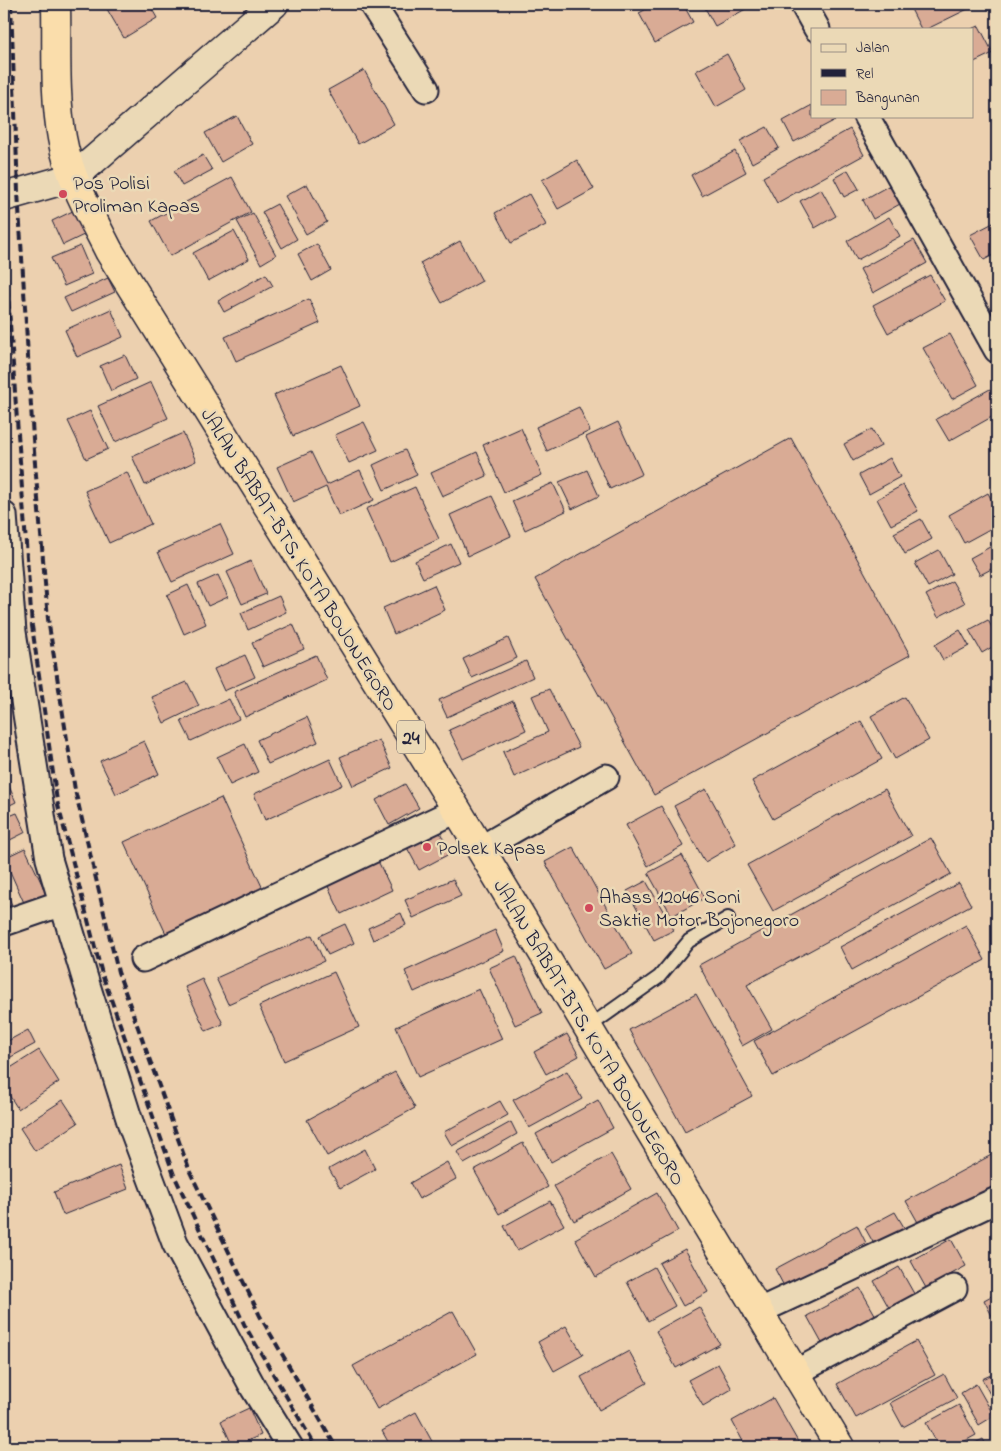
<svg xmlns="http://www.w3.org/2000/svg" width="1001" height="1451" viewBox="0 0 1001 1451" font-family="'Indie Flower',sans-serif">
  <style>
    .building { fill: #d9ab95; stroke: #22223b }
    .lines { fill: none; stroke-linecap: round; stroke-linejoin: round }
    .lane-casing { stroke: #22223b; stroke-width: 16 }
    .street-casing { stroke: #22223b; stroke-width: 29 }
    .secondary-casing { stroke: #22223b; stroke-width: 31 }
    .highway-casing { stroke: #22223b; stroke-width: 31 }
    .lane { stroke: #ebd9b6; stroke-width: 12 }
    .street { stroke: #ebd9b6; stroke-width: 25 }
    .secondary { stroke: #ebd9b6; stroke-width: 28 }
    .highway { stroke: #faddab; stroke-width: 28 }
    .rail { stroke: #22223b; stroke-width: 4; stroke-dasharray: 8 4; stroke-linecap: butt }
    .poi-dot { fill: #d1495b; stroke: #ebd9b6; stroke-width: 2 }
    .labels { text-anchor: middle; stroke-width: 5; stroke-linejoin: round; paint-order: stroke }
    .shield { fill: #ebd9b6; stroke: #5e5960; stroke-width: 1 }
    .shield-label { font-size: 19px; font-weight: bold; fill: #22223b }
    .poi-label { font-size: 20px; fill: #22223b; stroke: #ebd9b6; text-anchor: start }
    .street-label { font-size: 20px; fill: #22223b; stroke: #ebd9b6 }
  </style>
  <rect width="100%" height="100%" fill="#ecd0af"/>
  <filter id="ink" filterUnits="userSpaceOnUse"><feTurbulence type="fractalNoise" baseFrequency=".02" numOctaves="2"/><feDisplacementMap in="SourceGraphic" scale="10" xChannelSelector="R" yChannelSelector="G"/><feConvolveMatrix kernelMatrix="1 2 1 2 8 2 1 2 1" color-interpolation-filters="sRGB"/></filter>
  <g filter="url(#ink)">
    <path class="building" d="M104 4H149L157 18 124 38Z
      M656 4H683L693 22 655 43 639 13Z
      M712 4H750L751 6 715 26 705 8Z
      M917 4H975L976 5 927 29H921L910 7Z
      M979 26 993 53 972 63V29Z
      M727 54 746 90 716 107 696 71Z
      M364 70 394 124 358 144 328 90Z
      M812 105V116H843L794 142 783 121Z
      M237 116 252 144 221 162 205 133Z
      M767 127 779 148 752 163 740 141Z
      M850 129 864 155 777 203 763 177Z
      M735 151 746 172 702 196 691 175Z
      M203 155 212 170 182 186 174 171Z
      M577 160 594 189 558 209 542 180Z
      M848 170 859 189 844 197 834 178Z
      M232 177 251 212 170 256 151 221Z
      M307 184 327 222 306 234 285 196Z
      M890 185 900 204 873 219 863 200Z
      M821 189 836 216 815 228 800 201Z
      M529 194 546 225 511 243 495 213Z
      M277 204 297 239 282 248 262 212Z
      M79 208 90 232 63 245 52 221Z
      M253 213 276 255 261 264 237 221Z
      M889 217 900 236 857 260 847 241Z
      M997 221V253L984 260 970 235Z
      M234 231 249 259 208 281 193 253Z
      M914 240 927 263 873 293 860 269Z
      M460 241 482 281 442 303 420 263Z
      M317 244 331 270 312 281 298 254Z
      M80 246 92 274 64 286 51 258Z
      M266 274 273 286 224 312 218 301Z
      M930 275 945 301 888 333 873 305Z
      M108 278 115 292 71 312 64 298Z
      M309 299 320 323 236 361 225 337Z
      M111 309 123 337 77 357 65 330Z
      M950 334 978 385 952 399 923 348Z
      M125 355 136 379 111 391 100 366Z
      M341 365 360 406 293 436 274 395Z
      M151 382 168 418 115 442 98 406Z
      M990 389 997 402V414L949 441 936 419Z
      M579 407 590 431 547 451 536 427Z
      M90 411 108 449 86 459 68 421Z
      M364 422 378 450 349 463 335 435Z
      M618 422 642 474 610 489 586 437Z
      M521 428 542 475 504 492 483 445Z
      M872 429 881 446 853 461 844 444Z
      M183 433 196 461 145 485 132 456Z
      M791 438 910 655 654 795 535 579Z
      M405 450 417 475 384 490 373 465Z
      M311 452 327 485 360 470 374 500 339 516 326 487 293 502 277 467Z
      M477 452 487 476 442 496 431 473Z
      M890 458 900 477 869 494 859 475Z
      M587 470 599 496 572 509 559 482Z
      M127 472 151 524 109 543 85 491Z
      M553 483 566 511 525 530 512 501Z
      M903 485 918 511 891 525 877 499Z
      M415 487 439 539 390 562 366 509Z
      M988 493 997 510V525L964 543 949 515Z
      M492 496 511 536 468 556 450 515Z
      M921 519 932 539 905 554 894 533Z
      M220 524 234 554 172 582 158 552Z
      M997 543V566L980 575 970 558Z
      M451 544 459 562 423 578 415 561Z
      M939 550 952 574 928 587 915 563Z
      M251 561 266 594 242 604 227 572Z
      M218 575 228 597 208 606 198 584Z
      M952 581 965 603 938 617 926 595Z
      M188 585 206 624 184 634 167 595Z
      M434 585 445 610 394 634 383 608Z
      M279 596 286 612 248 630 241 613Z
      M988 620 997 637V644L982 653 969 630Z
      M293 624 304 649 263 667 252 643Z
      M960 630 969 646 943 660 935 645Z
      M508 638 517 658 472 678 463 659Z
      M245 655 255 677 224 691 214 669Z
      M316 655 327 680 245 717 234 692Z
      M526 661 533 677 447 717 439 700Z
      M187 682 199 706 164 723 152 697Z
      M549 689 579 747 514 777 503 752 548 732 532 696Z
      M905 697 929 740 895 759 871 716Z
      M229 699 239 719 191 741 181 721Z
      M513 701 526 730 463 759 449 730Z
      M307 717 318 742 268 764 257 740Z
      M861 721 882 759 773 819 752 781Z
      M379 740 392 768 353 786 340 757Z
      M144 741 159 774 116 794 100 761Z
      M245 744 258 772 230 785 217 757Z
      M330 759 342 785 265 820 254 794Z
      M7 782 16 802 4 808V783Z
      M405 784 419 808 389 825 376 800Z
      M706 789 736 844 705 862 674 806Z
      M885 789 911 836 773 911 747 865Z
      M221 798 264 891 167 936 124 842Z
      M661 806 683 846 648 866 626 825Z
      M17 813 26 832 4 843V818Z
      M436 825 451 853 419 870 404 842Z
      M931 838 951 874 747 985 772 1029 742 1046 699 965Z
      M573 847 632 954 604 969 545 862Z
      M25 848 47 895 25 905 4 858Z
      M682 855 705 898 672 916 648 873Z
      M378 861 392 890 341 914 327 884Z
      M453 879 461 896 413 918 405 900Z
      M646 881 674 930 654 940 627 891Z
      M959 883 971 905 852 970 840 947Z
      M4 885 12 905 4 909Z
      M401 913 406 925 373 940 368 928Z
      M345 924 354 943 328 955 319 936Z
      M966 925 985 960 773 1076 754 1041Z
      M495 930 504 951 414 992 405 971Z
      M312 935 324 961 228 1004 216 978Z
      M516 956 542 1013 515 1025 489 968Z
      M334 972 359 1027 284 1061 259 1006Z
      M202 979 223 1024 206 1031 185 987Z
      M479 989 502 1039 418 1077 396 1027Z
      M696 994 752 1096 685 1132 629 1030Z
      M28 1030 35 1044 9 1058 4 1043Z
      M567 1034 579 1056 546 1074 534 1052Z
      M39 1050 59 1082 18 1109 4 1087V1072Z
      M567 1071 582 1099 529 1128 513 1100Z
      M395 1072 415 1108 327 1156 307 1120Z
      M63 1100 78 1123 35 1151 20 1128Z
      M598 1100 613 1128 551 1162 536 1134Z
      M500 1101 508 1115 452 1146 444 1132Z
      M511 1122 517 1134 464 1164 457 1152Z
      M523 1143 548 1187 499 1214 474 1170Z
      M365 1149 375 1169 340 1188 329 1169Z
      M997 1152V1193L924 1233 906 1201Z
      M611 1154 631 1189 574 1221 554 1186Z
      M447 1162 456 1179 419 1199 410 1183Z
      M119 1165 128 1189 63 1215 54 1192Z
      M657 1193 678 1231 596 1277 575 1239Z
      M550 1201 564 1225 517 1251 504 1226Z
      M895 1212 908 1234 878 1251 865 1228Z
      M857 1225 866 1243 785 1288 775 1269Z
      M951 1239 966 1266 926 1288 911 1261Z
      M685 1249 708 1292 683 1306 659 1263Z
      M654 1267 675 1306 648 1321 627 1282Z
      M899 1267 917 1299 892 1313 874 1281Z
      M860 1288 877 1318 824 1347 807 1316Z
      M997 1293V1318L994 1320 984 1300Z
      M699 1307 720 1344 676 1368 656 1331Z
      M453 1311 477 1354 377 1409 353 1366Z
      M566 1326 583 1355 554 1371 538 1342Z
      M916 1341 935 1375 856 1418 837 1384Z
      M629 1351 647 1383 599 1410 581 1377Z
      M718 1364 732 1389 703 1406 688 1380Z
      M944 1374 957 1398 903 1427 890 1403Z
      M993 1374 997 1382V1408L982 1379Z
      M976 1384 994 1416 979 1425 961 1393Z
      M773 1398 801 1447H746L732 1421Z
      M959 1405 976 1435 954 1447H939L926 1423Z
      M249 1408 261 1435 233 1447 221 1421Z
      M416 1412 435 1447H391L382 1431Z
      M983 1439 987 1447H967Z"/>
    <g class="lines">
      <g class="lane-casing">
        <path id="lane" d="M587 1028 659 977 689 941 728 918"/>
      </g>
      <g class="street-casing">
        <path id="street" d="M372 4 426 89
          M803 4 817 29
          M866 116 997 350
          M4 515 13 632 49 859 87 985 132 1128 175 1243 254 1389 290 1447
          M480 849 606 777
          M4 923 62 903
          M143 959 457 810
          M757 1312 997 1200
          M795 1373 954 1288"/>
      </g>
      <g class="secondary-casing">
        <path id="secondary" d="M4 197 74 177 274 4"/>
      </g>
      <g class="highway-casing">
        <path id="highway" d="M56 4C57 48 54 94 62 138 69 178 91 215 109 251L457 810 840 1447"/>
      </g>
      <use href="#lane" class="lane"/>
      <use href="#street" class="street"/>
      <use href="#secondary" class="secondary"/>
      <use href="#highway" class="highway"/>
      <path class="rail" d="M11 4 18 192 33 439 48 619 75 790 118 972 190 1172 260 1316 336 1447
        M4 241 32 626 57 801 102 974 174 1175 245 1326 316 1447"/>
    </g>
  </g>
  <g class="poi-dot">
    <circle cx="63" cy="194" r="5"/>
    <circle cx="427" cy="847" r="5"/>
    <circle cx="589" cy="908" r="5"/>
  </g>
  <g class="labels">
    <rect class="shield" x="397" y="720.5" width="28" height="33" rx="4"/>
    <g class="shield-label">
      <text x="411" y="744">24</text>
    </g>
    <g class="poi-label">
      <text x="73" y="189">Pos Polisi<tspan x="73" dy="23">Proliman Kapas</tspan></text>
      <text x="437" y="854">Polsek Kapas</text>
      <text x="599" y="903">Ahass 12046 Soni<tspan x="599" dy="23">Saktie Motor Bojonegoro</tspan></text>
    </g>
    <g class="street-label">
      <text transform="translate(300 559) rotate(58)" y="7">JALAN BABAT-BTS. KOTA BOJONEGORO</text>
      <text transform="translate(590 1032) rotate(59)" y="7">JALAN BABAT-BTS. KOTA BOJONEGORO</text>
    </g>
  </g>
  <rect width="1001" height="1451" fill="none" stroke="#ebd9b6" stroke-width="20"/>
  <rect x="10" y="10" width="981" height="1431" fill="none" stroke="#22223b" stroke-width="2" filter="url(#ink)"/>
  <rect x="811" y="28" width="162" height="90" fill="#ebd9b6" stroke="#9b9085"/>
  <rect x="821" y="44" width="25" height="8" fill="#ebd9b6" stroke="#9b9085"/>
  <text x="856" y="52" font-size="15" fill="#22223b">Jalan</text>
  <rect x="821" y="69" width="25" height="8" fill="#22223b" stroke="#9b9085"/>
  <text x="856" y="78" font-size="15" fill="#22223b">Rel</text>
  <rect x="821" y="90" width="25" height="15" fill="#d9ab95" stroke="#9b9085"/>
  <text x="856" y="102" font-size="15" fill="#22223b">Bangunan</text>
</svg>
